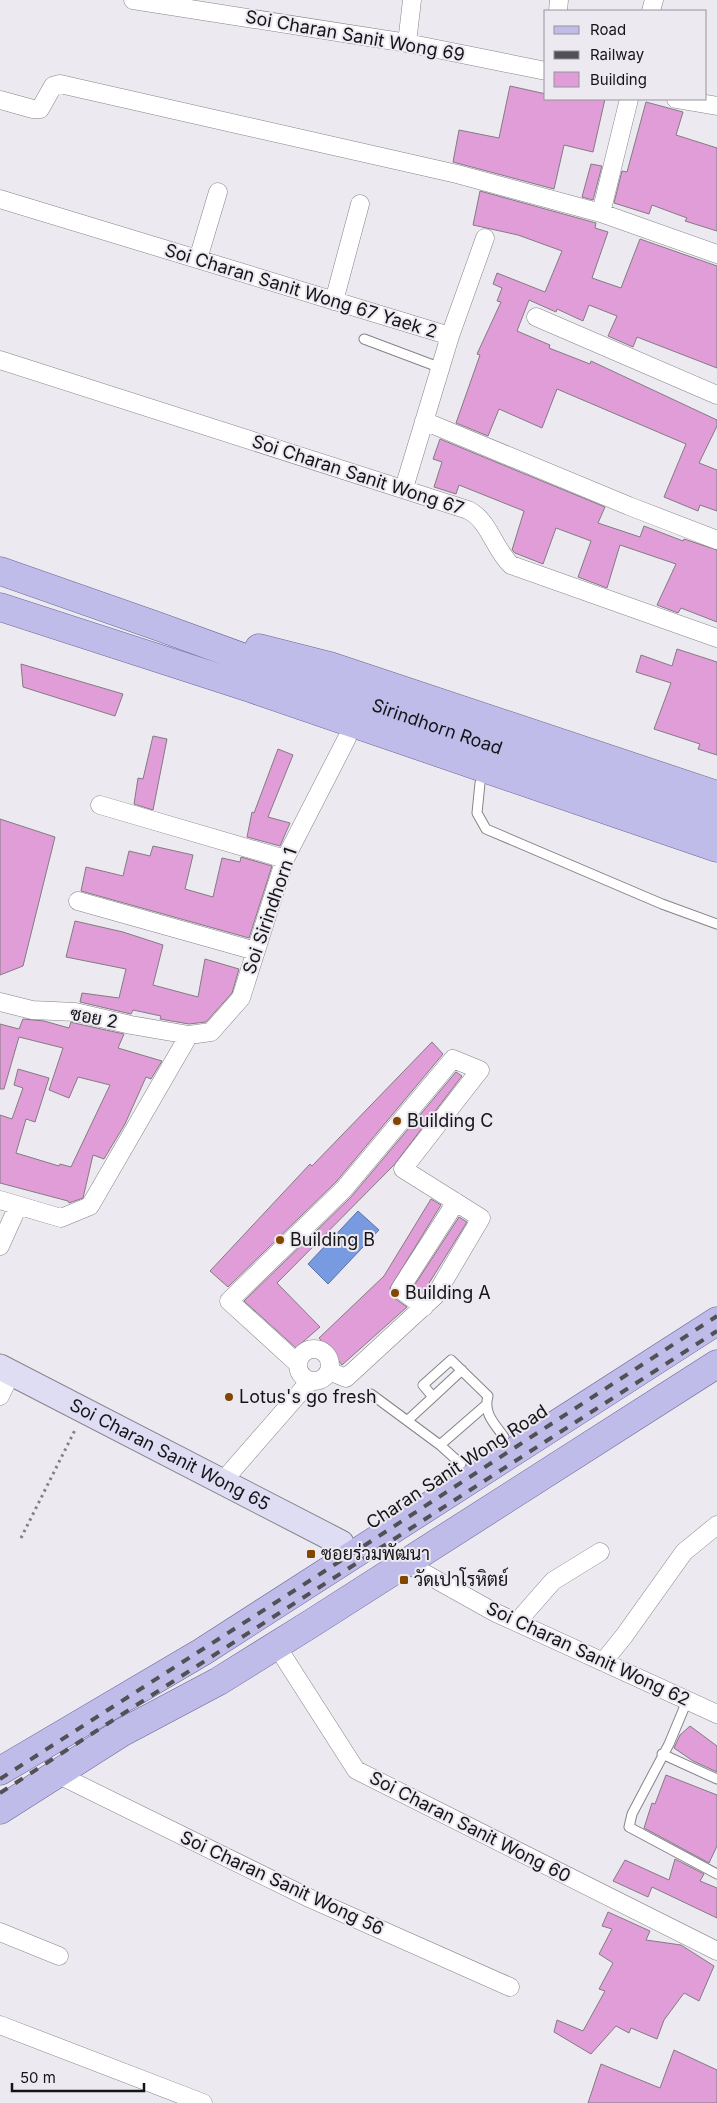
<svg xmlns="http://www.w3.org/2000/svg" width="717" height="2103" viewBox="0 0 717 2103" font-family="Inter,Sarabun,sans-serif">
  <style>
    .water { fill: #789ae0; stroke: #5a72a4 }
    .building { fill: #e09dd8; stroke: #827c81 }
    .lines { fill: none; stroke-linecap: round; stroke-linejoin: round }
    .lane-casing { stroke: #868389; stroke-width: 11 }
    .street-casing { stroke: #868389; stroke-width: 19 }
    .secondary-casing { stroke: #868389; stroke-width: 27 }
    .primary-casing { stroke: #686497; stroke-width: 29 }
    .path { stroke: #828085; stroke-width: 3; stroke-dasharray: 2.5 4; stroke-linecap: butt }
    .lane { stroke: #fff; stroke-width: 9 }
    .street { stroke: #fff; stroke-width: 18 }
    .secondary { stroke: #dfddf4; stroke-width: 25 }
    .primary { stroke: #bfbcea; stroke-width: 28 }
    .rail { stroke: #525054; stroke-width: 4; stroke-dasharray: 9 9; stroke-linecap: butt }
    .poi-dot { fill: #824600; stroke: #ece9f0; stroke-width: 2 }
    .labels { text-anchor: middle; stroke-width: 4; stroke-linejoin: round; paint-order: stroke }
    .street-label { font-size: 18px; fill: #151417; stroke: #ece9f0 }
    .poi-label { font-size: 18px; fill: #151417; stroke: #ece9f0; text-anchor: start }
  </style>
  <rect width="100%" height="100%" fill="#ece9f0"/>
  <path class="water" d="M358 1211 379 1230 328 1284 308 1264Z"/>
  <path class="building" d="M510 86 546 94V99H605L593 152 564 145 554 189 453 162 459 130 499 138Z
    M646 102 683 112 676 135 717 148V231L685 221 687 218 652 205 649 214 614 203 622 171 627 172Z
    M591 164 602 166 593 200 582 197Z
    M480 191 596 223 595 228 608 232 592 278 621 288 640 239 717 266V368L637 337 633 347 608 336 617 316 589 305 583 321 557 309 556 312 529 300 517 331 550 345 549 348 590 364 591 361 717 420V426L699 463 717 470V511L700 505 698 511 664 497 686 444 557 389 542 428 499 409 488 436 456 423 480 355 477 354 501 302 497 301 502 288 493 284 497 273 545 292 562 251 518 235 473 225Z
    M440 439 605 507 598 523 640 537 644 526 683 541 684 539 717 550V622L681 608 678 613 657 605 676 564 620 545 607 588 578 577 591 541 556 528 543 564 515 553 512 550 524 511 459 485 456 494 434 487 442 462 433 459Z
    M677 649 717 662V755L698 749 700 744 654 729 671 683 636 672 641 655 672 666Z
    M21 664 123 694 115 716 23 687Z
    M153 736 167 739 153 810 134 804 138 778 143 779Z
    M278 749 293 755 268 817 290 823 280 846 247 837 252 812 254 813Z
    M0 819 55 837 23 966 0 975Z
    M153 846 193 855 185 889 213 897 222 858 240 862 241 857 272 866 249 938 81 891 86 867 123 876 129 851 150 856Z
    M75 921 123 932 163 945 153 985 198 997 205 959 239 969 232 993 206 1022 189 1024 160 1019 161 1016 133 1010 131 1014 80 1002 82 993 119 998 126 969 66 957Z
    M23 1019 44 1021 69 1028 71 1022 74 1023 124 1034 118 1048 162 1061 151 1079 146 1077 125 1124 104 1159 93 1155 83 1198 69 1203 68 1201 0 1183V1115L12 1119 23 1088 14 1085 18 1069 49 1078 35 1122 26 1119 16 1153 59 1166 60 1164 71 1167 110 1085 78 1077 69 1098 49 1090 63 1048 19 1037 4 1089H0V1024L19 1029Z
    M432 1042 443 1054 336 1182 228 1287 210 1271 310 1164 312 1166Z
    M456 1072 462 1076 394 1165 277 1283 320 1327 296 1348 244 1301 351 1197Z
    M431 1199 441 1205 390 1288 393 1297 407 1307 342 1365 319 1338 384 1276Z
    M459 1217 467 1222 423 1293 414 1286Z
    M690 1726 717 1746V1772L693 1761 674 1748 680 1735Z
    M666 1775 717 1795V1846L709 1863 644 1828 652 1803 655 1804Z
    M675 1859 704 1874 700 1881 717 1888V1918L652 1887 648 1897 613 1881 625 1860 669 1880Z
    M608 1912 650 1931 646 1940 681 1945 714 1966 699 2001 684 1993 664 2020 657 2039 631 2028 629 2033 616 2026 591 2054 554 2032 557 2020 583 2031 605 1991 599 1989 613 1963 599 1954 612 1929 602 1926Z
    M674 2050 717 2070V2103H588L601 2064 660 2088Z"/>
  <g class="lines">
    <g class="lane-casing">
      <path id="lane" d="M364 339 441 368
        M480 783 477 813 486 829 662 904 717 924
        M371 1394 440 1445 461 1464
        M433 1397 462 1370
        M408 1420 433 1397 423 1385 451 1360 488 1396C483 1413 494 1423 504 1437
        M440 1445 486 1405
        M687 1701 669 1744 632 1814 629 1827 717 1874
        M662 1754 717 1779"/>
    </g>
    <g class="street-casing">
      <path id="street" d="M133 0 407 43 546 71
        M558 11 559 0
        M651 11 654 0
        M407 43 412 0
        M676 99 717 106
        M0 100 33 109H40L53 86 60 84 457 174 601 213 717 254
        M0 199 450 336 404 488
        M601 213 629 99
        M198 259 218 192
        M334 301 360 204
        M536 317 717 395
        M450 336 485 238
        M0 360 468 510C489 520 494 549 511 565L717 638
        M424 421 629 506 717 540
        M100 805 285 859
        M78 901 256 951
        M0 1002 32 1010 75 1012 131 1025 189 1035 211 1032 241 998 285 859 347 738
        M0 1200 61 1218 90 1206 189 1035
        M0 1246 18 1206
        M424 1307 400 1289 456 1202
        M298 1365a16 16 0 1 1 32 0a16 16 0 1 1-32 0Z
        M297 1363 229 1301 344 1189 453 1059 480 1070 403 1169 481 1218 435 1296 346 1378 329 1371
        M0 1396 11 1373
        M223 1481 310 1381
        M408 1564 494 1612 717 1714
        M517 1622 553 1581 600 1552
        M276 1645 356 1770 717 1951
        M603 1662 624 1636 684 1552 717 1525
        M57 1774 307 1897 510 1987
        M0 1932 59 1956
        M0 2025 203 2103"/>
    </g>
    <g class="secondary-casing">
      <g id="secondary">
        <path id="s1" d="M0 1367 341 1543"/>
      </g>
    </g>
    <g class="primary-casing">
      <g id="primary">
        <path id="s2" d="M0 571 157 626 396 713 717 823"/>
        <path d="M0 607 250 688 717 848"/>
        <path d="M259 648 330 666 717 795"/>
        <path d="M0 1771 202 1652 717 1321"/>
        <path d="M0 1810 121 1733 219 1681 312 1623 717 1364"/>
      </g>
    </g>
    <path class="path" d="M21 1538 76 1428"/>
    <use href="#lane" class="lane"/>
    <use href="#street" class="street"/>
    <use href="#secondary" class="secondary"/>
    <use href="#primary" class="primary"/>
    <path class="rail" d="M0 1779 356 1551 717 1316
      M0 1793 717 1331"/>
  </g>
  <g class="poi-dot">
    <circle cx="397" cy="1121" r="5"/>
    <circle cx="280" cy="1240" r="5"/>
    <circle cx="395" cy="1293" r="5"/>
    <circle cx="229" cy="1397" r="5"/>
    <rect x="306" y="1549" width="10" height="10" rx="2.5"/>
    <rect x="399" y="1575" width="10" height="10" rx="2.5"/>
  </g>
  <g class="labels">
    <g class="street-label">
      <text transform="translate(355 36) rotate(10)" y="6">Soi Charan Sanit Wong 69</text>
      <text transform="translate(301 291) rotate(17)" y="6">Soi Charan Sanit Wong 67 Yaek 2</text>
      <text transform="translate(358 475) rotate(18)" y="6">Soi Charan Sanit Wong 67</text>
      <text dy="6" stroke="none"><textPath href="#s2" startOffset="464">Sirindhorn Road</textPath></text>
      <text transform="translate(270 911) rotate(-71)" y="6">Soi Sirindhorn 1</text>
      <text transform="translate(94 1018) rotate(11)" y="6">ซอย 2</text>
      <text dy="6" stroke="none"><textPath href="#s1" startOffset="191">Soi Charan Sanit Wong 65</textPath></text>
      <text transform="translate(457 1467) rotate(-33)" y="6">Charan Sanit Wong Road</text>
      <text transform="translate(588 1654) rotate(25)" y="6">Soi Charan Sanit Wong 62</text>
      <text transform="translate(470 1827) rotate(27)" y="6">Soi Charan Sanit Wong 60</text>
      <text transform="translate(282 1883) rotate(25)" y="6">Soi Charan Sanit Wong 56</text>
    </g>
    <g class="poi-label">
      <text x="407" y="1127">Building C</text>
      <text x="290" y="1246">Building B</text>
      <text x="405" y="1299">Building A</text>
      <text x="239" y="1403">Lotus's go fresh</text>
      <text x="321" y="1560">ซอยร่วมพัฒนา</text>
      <text x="414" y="1586">วัดเปาโรหิตย์</text>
    </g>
  </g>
  <rect x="544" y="10" width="162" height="90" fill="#ece9f0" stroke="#969499"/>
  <rect x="554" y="26" width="25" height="8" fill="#bfbcea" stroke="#969499"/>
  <text x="590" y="35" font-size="15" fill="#151417">Road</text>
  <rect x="554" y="51" width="25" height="8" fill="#525054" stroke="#969499"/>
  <text x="590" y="60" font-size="15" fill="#151417">Railway</text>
  <rect x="554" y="72" width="25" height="15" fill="#e09dd8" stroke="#969499"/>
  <text x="590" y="85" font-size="15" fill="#151417">Building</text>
  <path d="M12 2083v8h132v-8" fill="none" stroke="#151417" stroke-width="2.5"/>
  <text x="20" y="2083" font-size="15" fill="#151417" stroke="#ece9f0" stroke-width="4" paint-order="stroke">50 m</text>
</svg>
